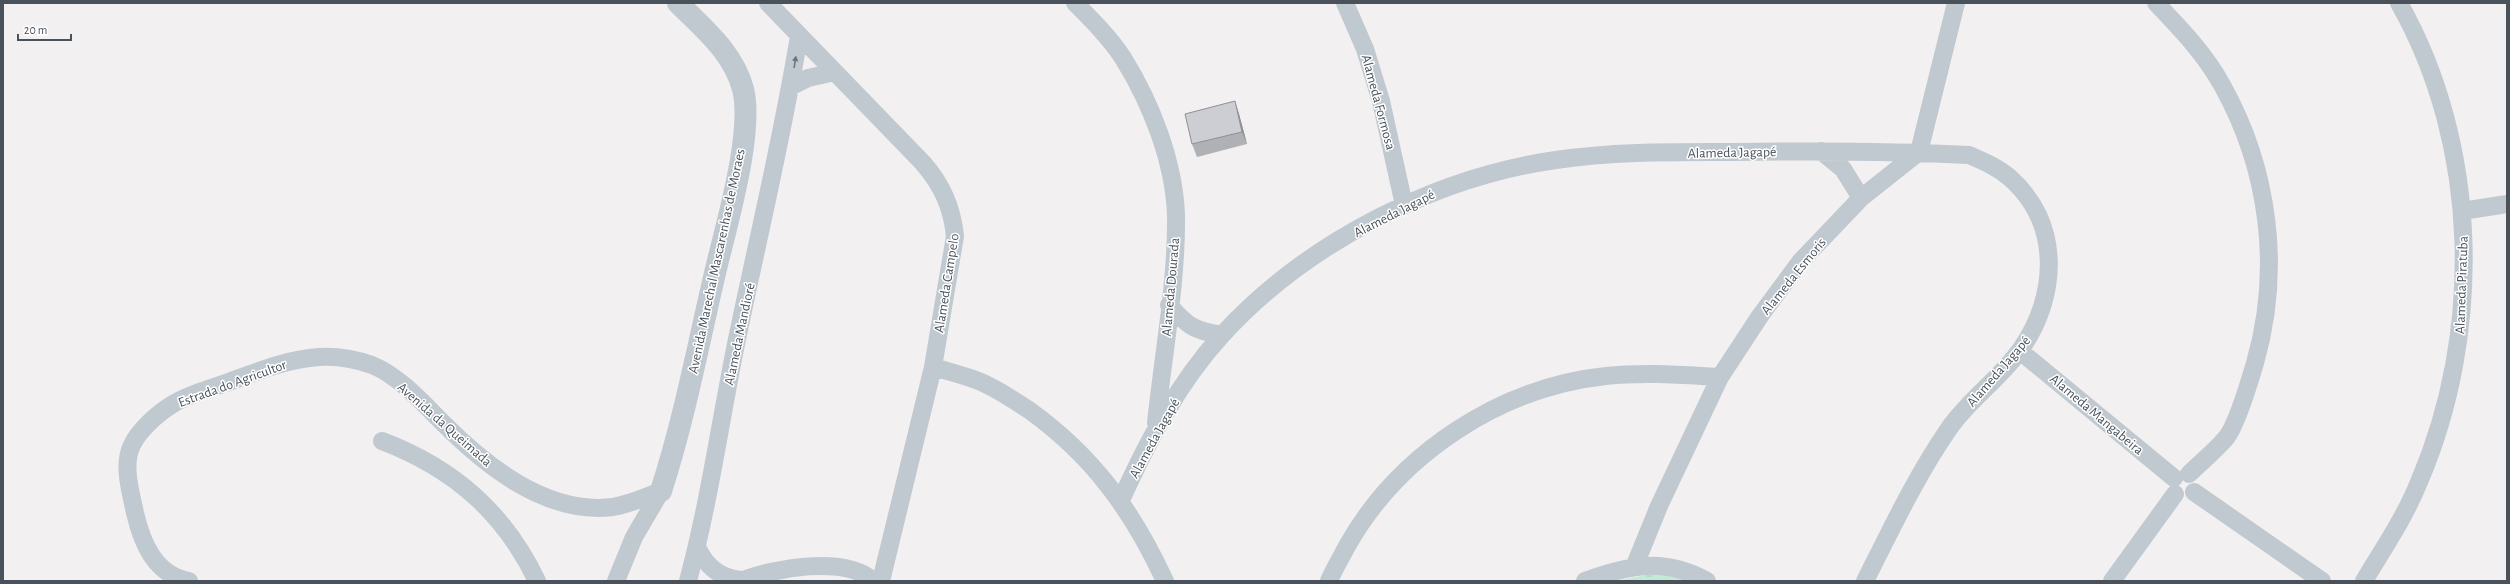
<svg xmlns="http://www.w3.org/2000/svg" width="2510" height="584" viewBox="0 0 2510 584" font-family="'Alegreya Sans',sans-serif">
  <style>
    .grass { fill: url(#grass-tufts) }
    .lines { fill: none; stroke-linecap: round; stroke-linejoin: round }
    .minor { stroke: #c1c9d0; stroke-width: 18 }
    .tertiary { stroke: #c1c9d0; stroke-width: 22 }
    .wall { fill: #b0b1b5 }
    .shaded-wall { fill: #909094 }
    .building { fill: #cdced3; stroke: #909094 }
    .oneway { fill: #6d757e }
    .labels { text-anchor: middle; stroke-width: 3; stroke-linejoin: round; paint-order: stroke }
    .street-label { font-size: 14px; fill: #49515b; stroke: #fff }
  </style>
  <defs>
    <pattern id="grass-tufts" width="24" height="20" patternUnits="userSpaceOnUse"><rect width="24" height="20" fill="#c2ebd5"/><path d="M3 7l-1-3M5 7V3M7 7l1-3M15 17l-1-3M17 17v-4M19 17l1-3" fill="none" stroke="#a8cbb9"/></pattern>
  </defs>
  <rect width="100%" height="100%" fill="#f2f0f0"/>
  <path class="grass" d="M1655 573 1688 581H1617Z"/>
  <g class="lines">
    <path class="minor" d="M768 3 923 163C942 185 952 207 955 236L933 367 881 581
      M1075 3C1092 20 1110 38 1123 58 1151 103 1174 161 1176 215 1177 282 1163 355 1156 423
      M1345 3 1365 49 1381 101 1404 205
      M2156 3C2180 28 2205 54 2222 85 2269 169 2282 269 2255 363 2250 380 2237 425 2226 438 2215 451 2201 462 2189 474
      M790 87 808 78 835 72
      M1821 151 1843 169 1861 198
      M2462 211 2507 204
      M1169 305C1187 326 1195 331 1222 335
      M2020 351 2174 478
      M933 367C947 371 962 375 976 380 995 387 1012 399 1029 410 1093 456 1132 510 1165 581
      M382 441C453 468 504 512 537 581
      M2194 492 2322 581
      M1121 500C1148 441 1178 383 1222 335 1305 244 1434 177 1556 160 1615 151 1675 152 1735 152 1813 151 1891 151 1969 155 1983 161 1997 167 2009 177 2062 223 2058 296 2021 349 2000 379 1968 400 1948 430 1915 478 1891 530 1865 581
      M697 547C706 566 719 578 741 580
      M1635 565 1659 506 1720 377 1760 316 1800 262 1861 198 1919 152 1956 3
      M189 581C155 575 142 543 135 513 131 493 122 465 132 445 139 430 158 413 173 404 189 394 208 389 226 383 256 372 287 359 319 357 336 356 355 359 372 365 399 376 423 403 443 423 487 467 547 515 613 507 630 504 646 497 661 491
      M616 581 634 537 661 491
      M688 581C709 503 720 423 736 344 757 242 782 140 799 36
      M741 581C773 568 846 555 873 581
      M1329 581C1334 569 1341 558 1347 546 1399 454 1500 387 1606 376 1644 372 1682 375 1720 377
      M1585 581C1629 565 1663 557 1707 581
      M2112 581 2175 494
      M2364 581C2383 549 2405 517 2419 482 2483 333 2480 146 2399 3"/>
    <path class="tertiary" d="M661 491C684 420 698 346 715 273 726 226 754 133 743 89 733 52 704 29 678 3"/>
  </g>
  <path class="wall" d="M1235 101 1239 114 1247 144 1197 157 1192 144Z"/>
  <path class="shaded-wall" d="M1235 101 1239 114 1247 144 1242 132Z"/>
  <path class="building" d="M1235 101 1242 132 1192 144 1185 114Z"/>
  <defs><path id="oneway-solid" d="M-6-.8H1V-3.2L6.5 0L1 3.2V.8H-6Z"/></defs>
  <use class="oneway" href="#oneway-solid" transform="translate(795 62) rotate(-81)"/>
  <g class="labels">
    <g class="street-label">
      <text transform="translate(1379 102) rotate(75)" y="5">Alameda Formosa</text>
      <text transform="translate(1732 152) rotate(-1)" y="5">Alameda Jagapé</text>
      <text transform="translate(1394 213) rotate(-27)" y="5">Alameda Jagapé</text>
      <text transform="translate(716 261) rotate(-78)" y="5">Avenida Marechal Mascarenhas de Moraes</text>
      <text transform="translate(1793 276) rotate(-51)" y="5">Alameda Esmoris</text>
      <text transform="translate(946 283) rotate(-81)" y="5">Alameda Campelo</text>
      <text transform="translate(2461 285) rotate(-88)" y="5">Alameda Piratuba</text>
      <text transform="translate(1170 287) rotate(-85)" y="5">Alameda Dourada</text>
      <text transform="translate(739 334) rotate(-78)" y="5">Alameda Mandioré</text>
      <text transform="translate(1998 371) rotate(-49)" y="5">Alameda Jagapé</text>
      <text transform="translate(232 383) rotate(-20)" y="5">Estrada do Agricultor</text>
      <text transform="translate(2097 414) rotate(40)" y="5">Alameda Mangabeira</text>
      <text transform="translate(445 424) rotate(41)" y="5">Avenida da Queimada</text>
      <text transform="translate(1154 438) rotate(-61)" y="5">Alameda Jagapé</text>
    </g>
  </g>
  <rect width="2510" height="584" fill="none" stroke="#49515b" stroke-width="8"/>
  <path d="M18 34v6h53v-6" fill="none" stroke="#49515b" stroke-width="2"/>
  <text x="24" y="34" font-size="12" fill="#49515b" stroke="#ffffff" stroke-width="3" paint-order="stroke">20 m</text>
</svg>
